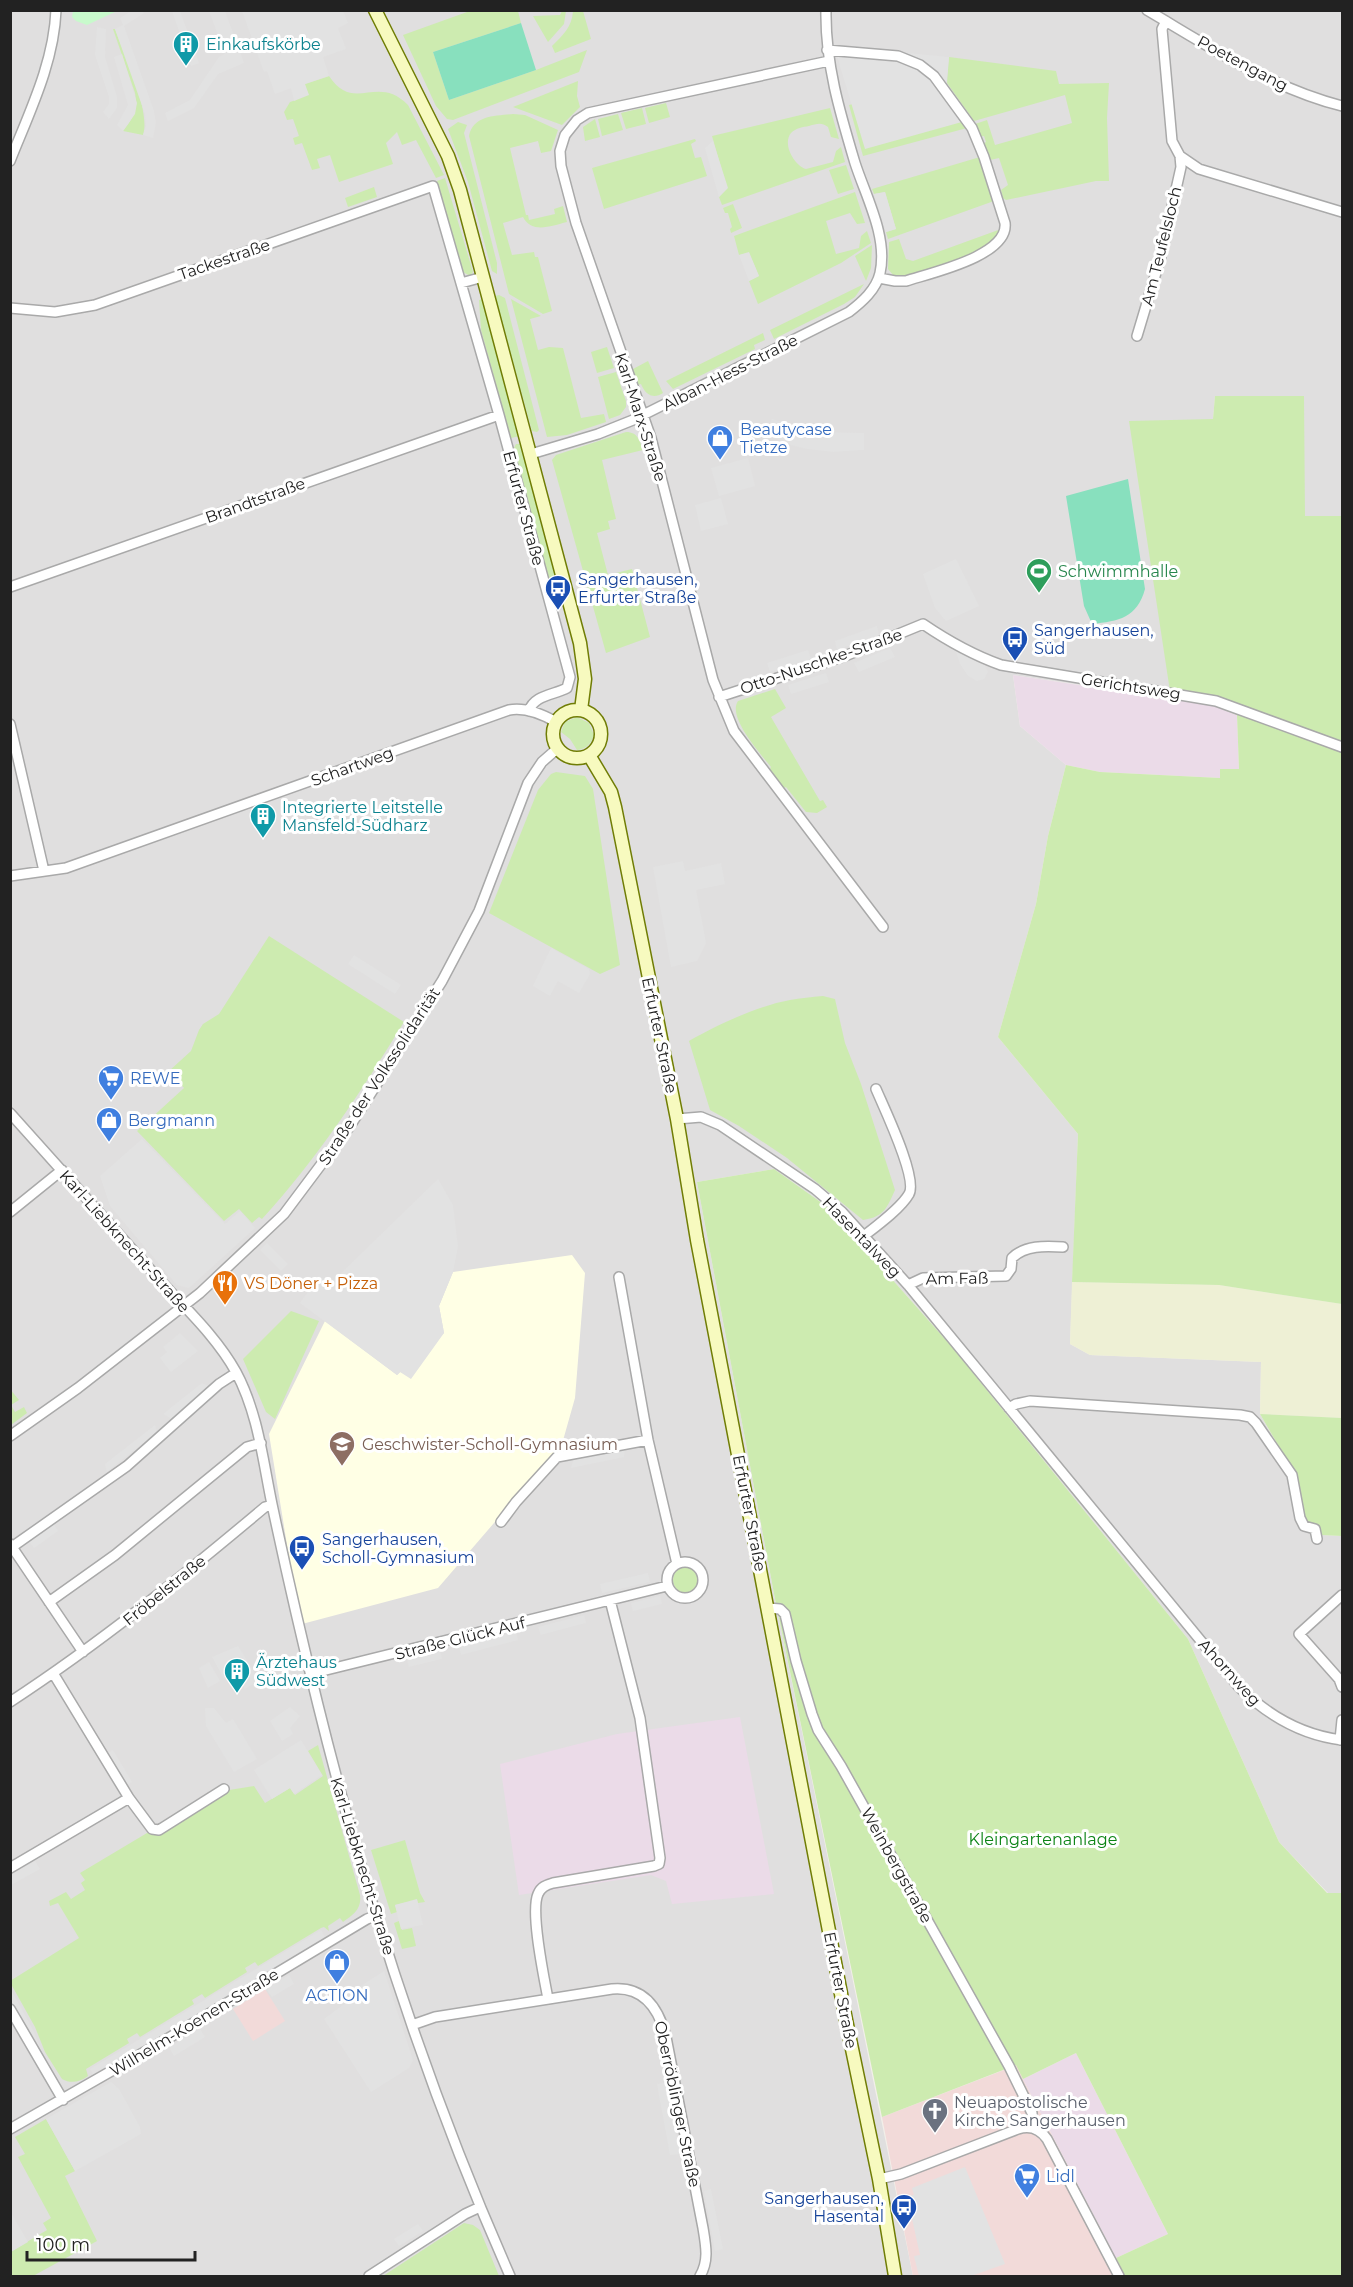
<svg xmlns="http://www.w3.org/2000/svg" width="1353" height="2287" viewBox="0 0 1353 2287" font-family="Montserrat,sans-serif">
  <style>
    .residential { fill: #e0dfdf }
    .commercial { fill: #f2dad9 }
    .industrial { fill: #ebdbe8 }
    .education { fill: #ffffe5 }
    .farmland { fill: #eef0d5 }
    .grass { fill: #cdebb0 }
    .park { fill: #c8facc }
    .pitch { fill: #88e0be }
    .parking { fill: #e2e2e2 }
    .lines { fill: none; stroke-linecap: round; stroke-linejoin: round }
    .minor-casing { stroke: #a9a9a9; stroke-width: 12 }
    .secondary-casing { stroke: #707d05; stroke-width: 15 }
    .minor { stroke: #fff; stroke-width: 9 }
    .secondary { stroke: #f7fabf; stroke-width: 12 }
    .labels { text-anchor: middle; stroke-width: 6; stroke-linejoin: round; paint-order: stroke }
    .culture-label { font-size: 16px; fill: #0d838f; stroke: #fff; text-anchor: start }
    .street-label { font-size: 16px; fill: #222; stroke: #fff }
    .shop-label { font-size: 16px; fill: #366cbe; stroke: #fff; text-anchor: start }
    .leisure-label { font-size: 16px; fill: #27864d; stroke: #fff; text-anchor: start }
    .transit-label { font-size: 16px; fill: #164399; stroke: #fff; text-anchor: start }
    .food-label { font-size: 16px; fill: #c56008; stroke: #fff; text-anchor: start }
    .education-label { font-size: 16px; fill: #785e54; stroke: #fff; text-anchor: start }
    .park-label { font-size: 16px; fill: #0c8416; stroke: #fff }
    .worship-label { font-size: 16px; fill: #5b616d; stroke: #fff; text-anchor: start }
  </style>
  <rect width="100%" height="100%" fill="#f2efe9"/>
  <path class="residential" d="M11 11H1342V516H1305L1215 396 1213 419 1171 698 1013 675 1020 726 1066 765 1048 836 1036 904 998 1037 1078 1134 1070 1344 1090 1355 1261 1362 1260 1414 1296 1476 1322 1535 1342 1536V1893H1328L1279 1842 1188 1639 952 1347 829 1208 774 1169 697 1182 775 1599 913 2276H11Z"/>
  <path class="commercial" d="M265 1989 285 2021 253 2041 233 2009Z
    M1017 2065 1023 2079 1125 2276H913L882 2117Z"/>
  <path class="industrial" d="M1013 675 1212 705 1237 715 1239 769 1220 778 1100 772 1066 765 1020 726Z
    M740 1717 774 1894 672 1904 666 1881 651 1875 519 1895 500 1764 617 1734Z
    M1076 2053 1168 2234 1116 2258 1023 2079Z"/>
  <path class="education" d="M572 1255 585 1273 575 1398 562 1444 438 1588 302 1624 288 1551 269 1434 325 1321 397 1375 444 1333 439 1306 453 1272Z"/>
  <path class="farmland" d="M1072 1282 1219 1285 1342 1304V1418L1260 1414 1261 1362 1090 1355 1070 1344Z"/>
  <path class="grass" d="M518 11 521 23 433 52 449 100 536 70 587 50 579 72 453 120 447 119 436 106 403 35 467 12Z
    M562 11H566L564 24 548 42 533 16 560 15Z
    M573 11H583L591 39 555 53 552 46C563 35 572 27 573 11Z
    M113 29H115C124 54 151 111 143 135L123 131C133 118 138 110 135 93Z
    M949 57 1056 71 1059 84 1109 83 1107 118 1109 181H1096L1006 200 1003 198 1001 190 1008 185 999 158 990 160 983 144 986 142 984 136 980 137 975 124 987 120 995 145 1072 123 1065 95 974 121 947 83Z
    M329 76C354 114 377 73 408 105L444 175 436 178 416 140 402 145 397 132 386 143 393 164 339 182 330 155 317 159 320 168 312 170 302 143 295 145 293 138 299 136 293 119 287 120 284 112 290 102 296 100 305 84Z
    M578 81 577 96 580 107 562 125 513 107Z
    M942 100 967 128 863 156 849 105 864 101Z
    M666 103 670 117 649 123 645 108Z
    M642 108 646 124 626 129 621 113Z
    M830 108 839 139 831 137 828 127C821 122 817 124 809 126 803 127 796 128 791 133 782 144 794 165 806 169L833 162 836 151 841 147 845 162 722 205 719 197 727 188 712 136Z
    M513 114 525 115 558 130 551 151 541 153 538 141 510 148 526 215H528L529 220 555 214 554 209 563 206 567 222C551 226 532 234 523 217L503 223 512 255 534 252 535 257H538L552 311 543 314 509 294 469 136C473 115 496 116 513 114Z
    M618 114 623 130 602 136 598 119Z
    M595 119 600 137 585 141 583 127Z
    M458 122 467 125 464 133 497 263V274L492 271 468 182 448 129Z
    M695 139 696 141 691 144 695 158 701 157 707 176 604 209 592 168Z
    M980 157 994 201 888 239 886 232 896 229 885 192 874 194 872 189Z
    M846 165 854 189 838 194 829 170Z
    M445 178 473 272 470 276 463 272 437 181Z
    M374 187 377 197 348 207 345 198Z
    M855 192 865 223 857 224 850 213 826 221 836 254 859 248 861 236 867 231 871 243 841 263 758 304 749 281 759 276 749 253 739 255 734 236Z
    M733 204 742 228 731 233 730 229 732 227 728 213H725L723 208Z
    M1001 229C997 237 991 246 983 250 966 259 911 280 894 276L888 269 889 242 899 239 906 259 913 261Z
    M872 245 871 268 866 281 855 256Z
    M864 284 855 297 844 304 774 339 770 330Z
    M499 295 505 298 539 430 537 432 532 431 495 296Z
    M483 299 520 436 511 438 481 330 479 300Z
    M511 299 541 316 530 319 538 350 549 347 563 348 581 418 604 414 606 422 567 435 547 437Z
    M763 333 765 340 754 345 755 349 673 389 666 381Z
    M607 347 614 368 597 373 591 352Z
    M648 361 663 393C653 400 645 394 641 384L638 385 633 369Z
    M616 372 626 401V407L620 415 609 419 598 377Z
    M1215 396H1304L1305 516H1342V1304L1219 1285 1072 1282 1078 1134 998 1037 1036 904 1048 836 1066 765 1100 772 1220 778V769H1239L1237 715 1212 705 1171 698 1129 421 1213 419Z
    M626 432C638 432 640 441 643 450L602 460 616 519 608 521 610 529 597 533 608 575 632 569 650 637 606 653 552 460 556 455Z
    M516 444H521L552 561 560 604 555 606 514 448Z
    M775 689 786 708 771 717 820 801 823 800 827 807 817 813 806 812 786 787 784 788 769 770 771 767C760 753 727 717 738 701Z
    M577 717 589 723 594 735C591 744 586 749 577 750L570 739 561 732 565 722Z
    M556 772 585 776 593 789 620 965 600 974 489 913 538 790 551 774Z
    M269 936 404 1022C361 1092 317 1159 262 1219L259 1217 252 1223 239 1209 224 1221 137 1131 184 1088 169 1071 191 1051 199 1030 203 1024 219 1014Z
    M823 996 835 999 845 1043 861 1084 895 1190C887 1208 884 1217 863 1220L787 1158 739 1126 710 1110 689 1041C717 1025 757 1006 790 1000 800 998 812 997 823 996Z
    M774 1169 829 1208 952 1347 1188 1639 1279 1842 1327 1893H1342V2276H1125L1116 2258 1168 2234 1076 2053 1023 2079 1016 2065 882 2117 775 1599 697 1182Z
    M291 1311 319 1321 275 1419 266 1412 243 1359Z
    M10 1389 19 1400 11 1405 15 1412 24 1407 27 1413 11 1425Z
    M1260 1414 1342 1418V1536L1321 1535 1319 1525 1306 1521 1296 1476Z
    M673 1580a13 13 0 1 1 26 0a13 13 0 1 1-26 0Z
    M318 1745 360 1895C362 1909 353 1915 343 1922L340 1918 328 1926 329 1931 324 1927 321 1928 258 1966 255 1962 245 1968 247 1972 205 1998 202 1994 192 2000 194 2004 140 2037 137 2033 127 2039 129 2043 86 2069 88 2076C80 2082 71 2084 62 2079L45 2052 35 2027 11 1984 10 1981 79 1938 58 1903 50 1906 49 1901 66 1892 71 1899 85 1890 81 1883 85 1880 80 1873 147 1833 156 1834 223 1791 254 1786 265 1803 290 1788 295 1795 323 1776 308 1751Z
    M405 1840 420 1893 425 1902 418 1903 417 1900 395 1905 397 1912 391 1914 371 1850Z
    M399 1921 402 1930 412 1928 416 1946 402 1949 394 1923Z
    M46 2119 75 2171 65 2176 97 2241 33 2276H11L10 2252 47 2230 43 2223 51 2218 18 2157 25 2154 15 2137Z
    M464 2223 473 2225 480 2230 499 2276H383Z"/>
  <path class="park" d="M73 11V10L117 11 87 25 76 21 72 17Z"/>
  <path class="pitch" d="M521 23 536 70 449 100 433 52Z
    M1128 479 1145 589C1137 618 1119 621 1092 624L1084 606 1066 496Z"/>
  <path class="parking" d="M133 10 141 11 144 13 124 26 154 111 156 122 153 138 143 135 146 126 145 114 115 29 123 25 120 18Z
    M172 11H180L199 63 191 66Z
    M209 11H225L244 63 218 74 194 108 168 121 165 113 190 100 219 57 225 54Z
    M242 11H343L348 23 338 28 346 49 323 57 329 76 305 84 309 95 294 101 291 88 275 94 267 71 264 72Z
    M97 27 106 29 105 57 117 97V108L109 119 103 112 109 104V97L95 55Z
    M834 46 949 57 946 88 969 120 865 149Z
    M122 54 137 103 135 114 123 131 117 125 128 105 114 57Z
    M713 141 728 188 719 197 705 148Z
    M885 192 896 229 886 232 874 194Z
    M749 252 759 276 749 281 739 255Z
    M772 419 819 432 864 433V450L834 452 807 449 791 445 766 435Z
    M748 458 755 486 719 496 711 468Z
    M721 498 728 524 701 531 695 505Z
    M956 559 979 606 946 621 935 608 923 574Z
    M877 626 879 635 837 650 835 641Z
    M890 648 895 657 859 672 854 663Z
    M955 648 984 664 988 672 984 679 977 681 968 676 960 664Z
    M808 650 811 659 770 672 767 663Z
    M826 673 829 682 791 694 788 685Z
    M683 861 685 871 721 863 725 884 696 890 706 943 697 961 671 967 653 867Z
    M551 948 589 969 590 974 579 993 558 981 550 996 533 986Z
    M354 955 401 985 395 994 348 964Z
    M142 1139 225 1224 240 1211 255 1228 189 1288 177 1285 110 1206 100 1176Z
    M438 1179 453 1205 458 1247 453 1272 439 1306 444 1333 411 1379 400 1372 397 1375 300 1303 319 1276 331 1283Z
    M267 1243 288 1264 281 1271 260 1250Z
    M180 1333 198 1351 171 1372 160 1358 167 1352 163 1347Z
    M202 1383 211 1387 172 1419 163 1414Z
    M155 1425 157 1432 107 1472 105 1464Z
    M625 1448 624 1457 571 1468 574 1458Z
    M53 1523 58 1531 34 1548 28 1540Z
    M648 1573 650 1582 602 1593 600 1584Z
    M660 1596 662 1604 633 1611 631 1603Z
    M584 1615 586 1623 541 1635 538 1627Z
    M516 1632 518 1640 461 1655 459 1646Z
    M238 1646 259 1680 245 1689 235 1673 224 1679 212 1657Z
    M440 1651 442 1659 409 1667 407 1659Z
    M209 1662 220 1681 208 1688 199 1668Z
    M290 1707 300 1716 290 1728 293 1734 282 1741 270 1721Z
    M205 1708H214L226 1723 233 1719 257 1759 234 1772 206 1726Z
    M301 1740 322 1775 294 1794 290 1788 272 1799 254 1770Z
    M113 1750 132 1782 125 1786 106 1754Z
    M35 1861 40 1869 11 1885V1875Z
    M417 1899 423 1925 401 1929 395 1905Z
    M321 1930 325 1937 94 2076 90 2069Z
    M384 1971 413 2060 409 2068 371 2092 324 2019 347 2002 344 1997Z
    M289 1975 294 1984 272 1997 266 1989Z
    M11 1990 32 2028 42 2052 11 2000Z
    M200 2029 205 2037 174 2056 169 2047Z
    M111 2082 119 2089 140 2127 141 2134 75 2171 46 2119Z
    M667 2082 680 2154 670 2155 657 2084Z
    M965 2167 1005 2264 971 2276H919L914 2256 920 2255 907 2196 914 2195 912 2188Z
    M711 2189 723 2249 715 2251 704 2191Z
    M10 2211 28 2242 11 2252H10Z
    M418 2224 423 2231 399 2246 394 2239Z"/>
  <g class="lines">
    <g class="minor-casing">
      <path id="minor" d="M1147 10C1210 47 1271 88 1342 106
        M827 50 898 56 920 65 934 76 972 128 984 157 1005 223C1009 256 930 273 906 281H895L879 278
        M829 61 588 113 577 120 565 135 560 151 561 166 576 223 651 438 713 680 734 731 883 927
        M1180 156 1199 169 1342 212
        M10 161C29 113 54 63 56 10
        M461 283 483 277
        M10 308 55 312 95 305 433 186 499 415 570 677 567 688C554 695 534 695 529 711
        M1137 336 1161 256 1181 167 1180 156 1172 141 1162 29 1166 21
        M531 454 598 434 633 420 849 312C862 302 876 290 880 273 888 237 866 197 855 163 840 113 825 63 826 10
        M10 587 499 415
        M719 697 845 656 923 624C948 641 973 655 1001 665L1216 701 1342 747
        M10 724 44 871
        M10 876 66 868 509 710C525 707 542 714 556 722
        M10 1113C59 1168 108 1222 157 1277 184 1307 216 1336 236 1372 259 1415 263 1463 273 1509 287 1575 302 1640 318 1705 366 1900 429 2093 510 2276
        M677 1119 701 1117 720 1125 815 1189 842 1212 908 1285 1238 1686C1268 1716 1301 1735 1342 1740
        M10 1212 62 1170
        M865 1235C878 1225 901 1208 909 1194 918 1178 884 1108 876 1089
        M619 1277 648 1440 677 1564
        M908 1285 923 1278 1006 1276 1011 1269 1012 1258C1025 1245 1045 1246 1063 1247
        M1009 1408 1016 1404 1030 1401 1240 1415 1250 1417 1256 1423 1292 1475 1300 1518 1304 1526 1315 1529 1317 1539
        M10 1436 78 1388 200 1293 284 1214 350 1126 442 981 479 911 528 783 542 762 558 748
        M501 1522 516 1502 557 1457 648 1440
        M10 1544 83 1652
        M12 1547 127 1466 219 1384 236 1373
        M667 1580a18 18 0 1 1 36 0a18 18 0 1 1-36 0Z
        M1342 1595 1299 1634 1339 1679 1342 1687
        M49 1602 115 1555 247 1447 261 1443
        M768 1608 780 1609 785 1614 796 1661 812 1714 818 1730 841 1766 1009 2066 1032 2113 1033 2128
        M53 1673 129 1798 152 1829 159 1830 224 1789
        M310 1674 667 1586
        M10 1702C100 1643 183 1576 265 1507L272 1505
        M1340 1740 1342 1720
        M10 1868 129 1798
        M548 1999C544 1977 530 1912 538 1894 541 1887 546 1885 553 1883L654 1866 659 1864 660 1858 640 1718 610 1600
        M10 2009 63 2100
        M412 2025 435 2017 612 1989C644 1986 659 2009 666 2037L703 2228C706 2246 709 2261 700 2276
        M10 2129 162 2042 367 1919 377 1915
        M879 2179 901 2174 1018 2129C1030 2125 1040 2129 1047 2139L1119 2276
        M369 2276 465 2214 480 2207"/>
    </g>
    <g class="secondary-casing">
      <path id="secondary" d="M375 10 448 156 460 190 580 643 585 679 581 710
        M553 734a24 24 0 1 1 48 0a24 24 0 1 1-48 0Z
        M589 755 611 792 615 807 677 1119 697 1240 846 2020 879 2179 895 2276"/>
    </g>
    <use href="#minor" class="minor"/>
    <use href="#secondary" class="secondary"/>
  </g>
  <defs>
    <g id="building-pin" transform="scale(1.35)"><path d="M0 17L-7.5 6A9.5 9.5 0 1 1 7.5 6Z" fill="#0f9aa8" stroke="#fff"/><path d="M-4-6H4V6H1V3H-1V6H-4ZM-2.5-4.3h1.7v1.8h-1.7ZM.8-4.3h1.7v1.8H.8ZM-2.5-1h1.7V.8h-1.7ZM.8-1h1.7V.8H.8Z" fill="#fff"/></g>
    <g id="shop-pin" transform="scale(1.35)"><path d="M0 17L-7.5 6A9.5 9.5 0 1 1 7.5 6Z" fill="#3f7fe0" stroke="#fff"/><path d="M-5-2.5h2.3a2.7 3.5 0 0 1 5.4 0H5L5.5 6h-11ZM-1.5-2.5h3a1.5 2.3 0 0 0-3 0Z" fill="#fff"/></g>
    <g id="stadium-pin" transform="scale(1.35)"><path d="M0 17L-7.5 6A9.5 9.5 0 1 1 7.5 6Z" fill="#2e9e5b" stroke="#fff"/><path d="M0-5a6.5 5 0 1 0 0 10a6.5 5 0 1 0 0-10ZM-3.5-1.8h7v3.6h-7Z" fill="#fff"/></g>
    <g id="bus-pin" transform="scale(1.35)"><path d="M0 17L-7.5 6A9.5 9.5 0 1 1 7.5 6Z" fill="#1a4fb4" stroke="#fff"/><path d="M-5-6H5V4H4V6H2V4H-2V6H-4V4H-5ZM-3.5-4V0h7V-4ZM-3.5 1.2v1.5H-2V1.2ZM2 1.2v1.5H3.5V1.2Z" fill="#fff"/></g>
    <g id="supermarket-pin" transform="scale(1.35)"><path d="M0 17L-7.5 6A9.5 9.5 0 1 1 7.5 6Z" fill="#3f7fe0" stroke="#fff"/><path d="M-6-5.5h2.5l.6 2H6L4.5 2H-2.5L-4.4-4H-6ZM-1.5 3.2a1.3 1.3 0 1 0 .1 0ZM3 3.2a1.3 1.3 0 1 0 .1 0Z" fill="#fff"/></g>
    <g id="restaurant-pin" transform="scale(1.35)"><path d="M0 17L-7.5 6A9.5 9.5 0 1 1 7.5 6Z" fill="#e8710a" stroke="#fff"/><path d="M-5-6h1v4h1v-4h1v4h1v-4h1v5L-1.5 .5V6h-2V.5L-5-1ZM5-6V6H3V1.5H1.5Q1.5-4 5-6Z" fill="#fff"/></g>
    <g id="school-pin" transform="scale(1.35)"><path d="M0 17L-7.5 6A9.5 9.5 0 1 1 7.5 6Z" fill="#8d6e63" stroke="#fff"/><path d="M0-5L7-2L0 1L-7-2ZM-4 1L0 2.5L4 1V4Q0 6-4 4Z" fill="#fff"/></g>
    <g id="church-pin" transform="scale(1.35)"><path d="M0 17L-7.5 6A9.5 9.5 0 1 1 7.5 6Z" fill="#6b7280" stroke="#fff"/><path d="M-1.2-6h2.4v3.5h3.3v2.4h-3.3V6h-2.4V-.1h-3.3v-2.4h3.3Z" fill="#fff"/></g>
  </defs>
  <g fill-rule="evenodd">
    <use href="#building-pin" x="186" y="44"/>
    <use href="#shop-pin" x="720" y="438"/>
    <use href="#stadium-pin" x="1039" y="571"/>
    <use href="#bus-pin" x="558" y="588"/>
    <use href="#bus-pin" x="1015" y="639"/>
    <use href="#building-pin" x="263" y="816"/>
    <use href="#supermarket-pin" x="111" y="1078"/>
    <use href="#shop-pin" x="109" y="1120"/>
    <use href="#restaurant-pin" x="225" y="1283"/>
    <use href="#school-pin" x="342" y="1444"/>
    <use href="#bus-pin" x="302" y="1548"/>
    <use href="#building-pin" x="237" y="1671"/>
    <use href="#shop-pin" x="337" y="1962"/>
    <use href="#church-pin" x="935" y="2111"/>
    <use href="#supermarket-pin" x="1027" y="2176"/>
    <use href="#bus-pin" x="904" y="2207"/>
  </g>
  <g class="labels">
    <g class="culture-label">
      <text x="206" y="50">Einkaufskörbe</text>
      <text x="282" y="813">Integrierte Leitstelle<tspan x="282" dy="18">Mansfeld-Südharz</tspan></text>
      <text x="256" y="1668">Ärztehaus<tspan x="256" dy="18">Südwest</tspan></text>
    </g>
    <g class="street-label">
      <text transform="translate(1243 63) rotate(28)" y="6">Poetengang</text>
      <text transform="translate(1161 246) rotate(-76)" y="6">Am Teufelsloch</text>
      <text transform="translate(224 259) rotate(-19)" y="6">Tackestraße</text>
      <text transform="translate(730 372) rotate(-27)" y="6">Alban-Hess-Straße</text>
      <text transform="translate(641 417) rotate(72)" y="6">Karl-Marx-Straße</text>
      <text transform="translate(255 500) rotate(-20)" y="6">Brandtstraße</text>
      <text transform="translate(524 508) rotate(75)" y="6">Erfurter Straße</text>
      <text transform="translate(821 661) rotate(-19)" y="6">Otto-Nuschke-Straße</text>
      <text transform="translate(1131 686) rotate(9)" y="6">Gerichtsweg</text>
      <text transform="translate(352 766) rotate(-20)" y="6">Schartweg</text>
      <text transform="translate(660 1035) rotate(78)" y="6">Erfurter Straße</text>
      <text transform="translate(379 1076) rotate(-57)" y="6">Straße der Volkssolidarität</text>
      <text transform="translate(862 1237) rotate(46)" y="6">Hasentalweg</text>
      <text transform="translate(125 1241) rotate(48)" y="6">Karl-Liebknecht-Straße</text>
      <text transform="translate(957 1278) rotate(-1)" y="6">Am Faß</text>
      <text transform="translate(750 1513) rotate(79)" y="6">Erfurter Straße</text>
      <text transform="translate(164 1590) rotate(-39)" y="6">Fröbelstraße</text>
      <text transform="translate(460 1638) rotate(-14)" y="6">Straße Glück Auf</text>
      <text transform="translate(1230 1672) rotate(48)" y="6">Ahornweg</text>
      <text transform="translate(897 1865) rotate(61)" y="6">Weinbergstraße</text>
      <text transform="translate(363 1866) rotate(73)" y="6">Karl-Liebknecht-Straße</text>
      <text transform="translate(841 1990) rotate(79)" y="6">Erfurter Straße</text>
      <text transform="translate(194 2022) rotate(-31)" y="6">Wilhelm-Koenen-Straße</text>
      <text transform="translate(678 2104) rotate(78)" y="6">Oberröblinger Straße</text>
    </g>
    <g class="shop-label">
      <text x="740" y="435">Beautycase<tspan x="740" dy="18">Tietze</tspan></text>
      <text x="130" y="1084">REWE</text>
      <text x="128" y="1126">Bergmann</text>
      <text x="337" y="2001" text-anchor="middle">ACTION</text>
      <text x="1046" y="2182">Lidl</text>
    </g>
    <g class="leisure-label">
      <text x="1058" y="577">Schwimmhalle</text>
    </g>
    <g class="transit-label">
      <text x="578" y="585">Sangerhausen,<tspan x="578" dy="18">Erfurter Straße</tspan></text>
      <text x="1034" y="636">Sangerhausen,<tspan x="1034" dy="18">Süd</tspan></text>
      <text x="322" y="1545">Sangerhausen,<tspan x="322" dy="18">Scholl-Gymnasium</tspan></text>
      <text x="884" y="2204" text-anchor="end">Sangerhausen,<tspan x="884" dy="18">Hasental</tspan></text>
    </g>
    <g class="food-label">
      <text x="244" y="1289">VS Döner + Pizza</text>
    </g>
    <g class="education-label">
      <text x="362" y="1450">Geschwister-Scholl-Gymnasium</text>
    </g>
    <g class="park-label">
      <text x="1043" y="1845">Kleingartenanlage</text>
    </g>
    <g class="worship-label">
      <text x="954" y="2108">Neuapostolische<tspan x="954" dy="18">Kirche Sangerhausen</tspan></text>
    </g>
  </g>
  <rect width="1353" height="2287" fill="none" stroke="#222222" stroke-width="24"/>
  <path d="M27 2251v9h168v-9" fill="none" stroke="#222222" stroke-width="3"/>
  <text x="36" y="2251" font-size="18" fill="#222222" stroke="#ffffff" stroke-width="4.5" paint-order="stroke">100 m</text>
</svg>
